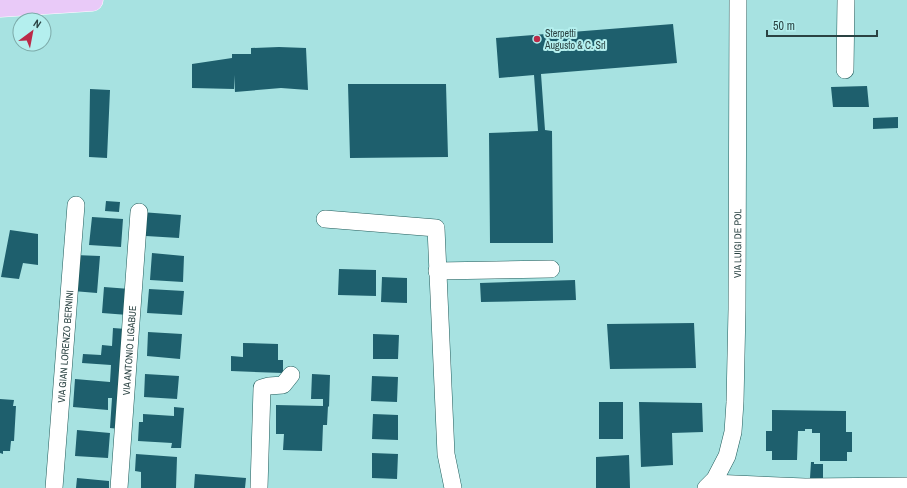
<svg xmlns="http://www.w3.org/2000/svg" width="907" height="488" viewBox="0 0 907 488" font-family="'Archivo Narrow',sans-serif">
  <style>
    .building { fill: #1e5f6d }
    .lines { fill: none; stroke-linecap: round; stroke-linejoin: round }
    .minor-casing { stroke: #205b5a; stroke-width: 18 }
    .major-casing { stroke: #fff; stroke-width: 23 }
    .minor { stroke: #fff; stroke-width: 17 }
    .major { stroke: #e9caf8; stroke-width: 22 }
    .poi-dot { fill: #bb2a48; stroke: #b4efee; stroke-width: 1.5 }
    .labels { text-anchor: middle; stroke-width: 4; stroke-linejoin: round; paint-order: stroke }
    .poi-label { font-size: 10px; fill: #2a4242; stroke: #b4efee; text-anchor: start }
    .street-label { font-size: 10px; fill: #2a4242; stroke: #b4efee }
  </style>
  <rect width="100%" height="100%" fill="#a7e2e1"/>
  <path class="building" d="M673 24 677 63 541 74 545 130 552 131 553 243H490L489 133 538 131 534 75 499 78 496 38Z
    M279 47 306 48 308 90 281 88 235 92 234 75V89L192 88V64L232 58V54H251V48Z
    M348 84H446L448 157 350 158Z
    M867 86 869 107H833L831 87Z
    M90 89 110 90 107 158 89 157Z
    M898 117V128L873 129V118Z
    M106 201 120 202 119 212 105 211Z
    M141 212 181 215 179 238 146 236Z
    M92 217 123 219 121 247 89 245Z
    M10 230 38 234V265L23 263 19 279 1 277Z
    M152 253 184 256 183 282 150 280Z
    M75 255 100 256 97 293 73 291Z
    M339 269 376 270V296L338 295Z
    M382 277 407 278V303L381 302Z
    M575 280 576 300 481 302 480 283Z
    M104 287 130 289 128 315 102 313Z
    M149 289 184 291 182 315 147 313Z
    M694 323 696 368 610 369 607 324Z
    M113 328 126 329 120 429 110 428 112 398H108V410L73 407 75 379 110 382 111 365 82 363 83 354 101 355 102 345 112 346Z
    M148 332 182 334 180 359 147 356Z
    M373 334 399 335 398 359H373Z
    M243 343 278 344V360H283V373L231 371V356L243 357Z
    M145 374 179 376 177 399 144 397Z
    M312 374 330 375 329 407 328 406 327 425H323L322 451 283 450 284 434H276V405L323 406V399H311Z
    M372 376 398 377 397 402 371 401Z
    M0 399 14 400 13 406H16L14 441H11L10 451H3V454L0 453Z
    M599 402H623V439H599Z
    M639 402 702 403 703 432 672 433 673 465 641 467Z
    M174 407 184 408 181 448H171L172 443 138 441 139 422H143V414L174 416Z
    M772 410 846 411V432H852V452H847V461H820V433H812V429H805V431H798L797 460H772V451H766V431H772Z
    M373 414 398 415V440L372 439Z
    M77 430 110 433 108 458 75 456Z
    M372 453 398 454 397 479 372 478Z
    M136 454 177 457 176 488H141V472L135 471Z
    M629 455 630 488H596V457Z
    M811 462H814V464H823V478H810Z
    M195 474 246 478 245 488H194Z
    M77 478 109 481V488H76Z"/>
  <g class="lines">
    <g class="minor-casing">
      <g id="minor">
        <path d="M845 70 846 0"/>
        <path d="M325 219 436 228 446 454 453 488"/>
        <path d="M437 271 551 269"/>
        <path d="M712 483 805 487 907 486"/>
        <path id="s1" d="M54 488 76 205"/>
        <path id="s2" d="M119 488 139 212"/>
        <path d="M259 488 262 388 269 386 283 385 291 375"/>
        <path id="s3" d="M706 488 715 479 727 456 733 432 735 402 737 309 738 0"/>
      </g>
    </g>
    <g class="major-casing">
      <path id="major" d="M0 6 92 0"/>
    </g>
    <use href="#minor" class="minor"/>
    <use href="#major" class="major"/>
  </g>
  <circle class="poi-dot" cx="537" cy="39" r="4"/>
  <g class="labels">
    <g class="poi-label">
      <text x="545" y="37">Sterpetti<tspan x="545" dy="12">Augusto &amp; C. Srl</tspan></text>
    </g>
    <g class="street-label">
      <text dy="4" stroke="none"><textPath href="#s3" startOffset="252">VIA LUIGI DE POL</textPath></text>
      <text dy="4" stroke="none"><textPath href="#s1" startOffset="142">VIA GIAN LORENZO BERNINI</textPath></text>
      <text dy="4" stroke="none"><textPath href="#s2" startOffset="138">VIA ANTONIO LIGABUE</textPath></text>
    </g>
  </g>
  <g transform="translate(32 32) rotate(32)"><circle r="19" fill="#b4efee" stroke="#7daaa9"/>
  <path d="M0-3L7 15L0 10L-7 15Z" fill="#bb2a48"/>
  <text y="-6" font-size="11" font-weight="bold" text-anchor="middle" fill="#2a4242">N</text>
  </g>
  <path d="M767 30v6h110v-6" fill="none" stroke="#2a4242" stroke-width="2"/>
  <text x="773" y="30" font-size="12" fill="#2a4242" stroke="#b4efee" stroke-width="3" paint-order="stroke">50 m</text>
</svg>
